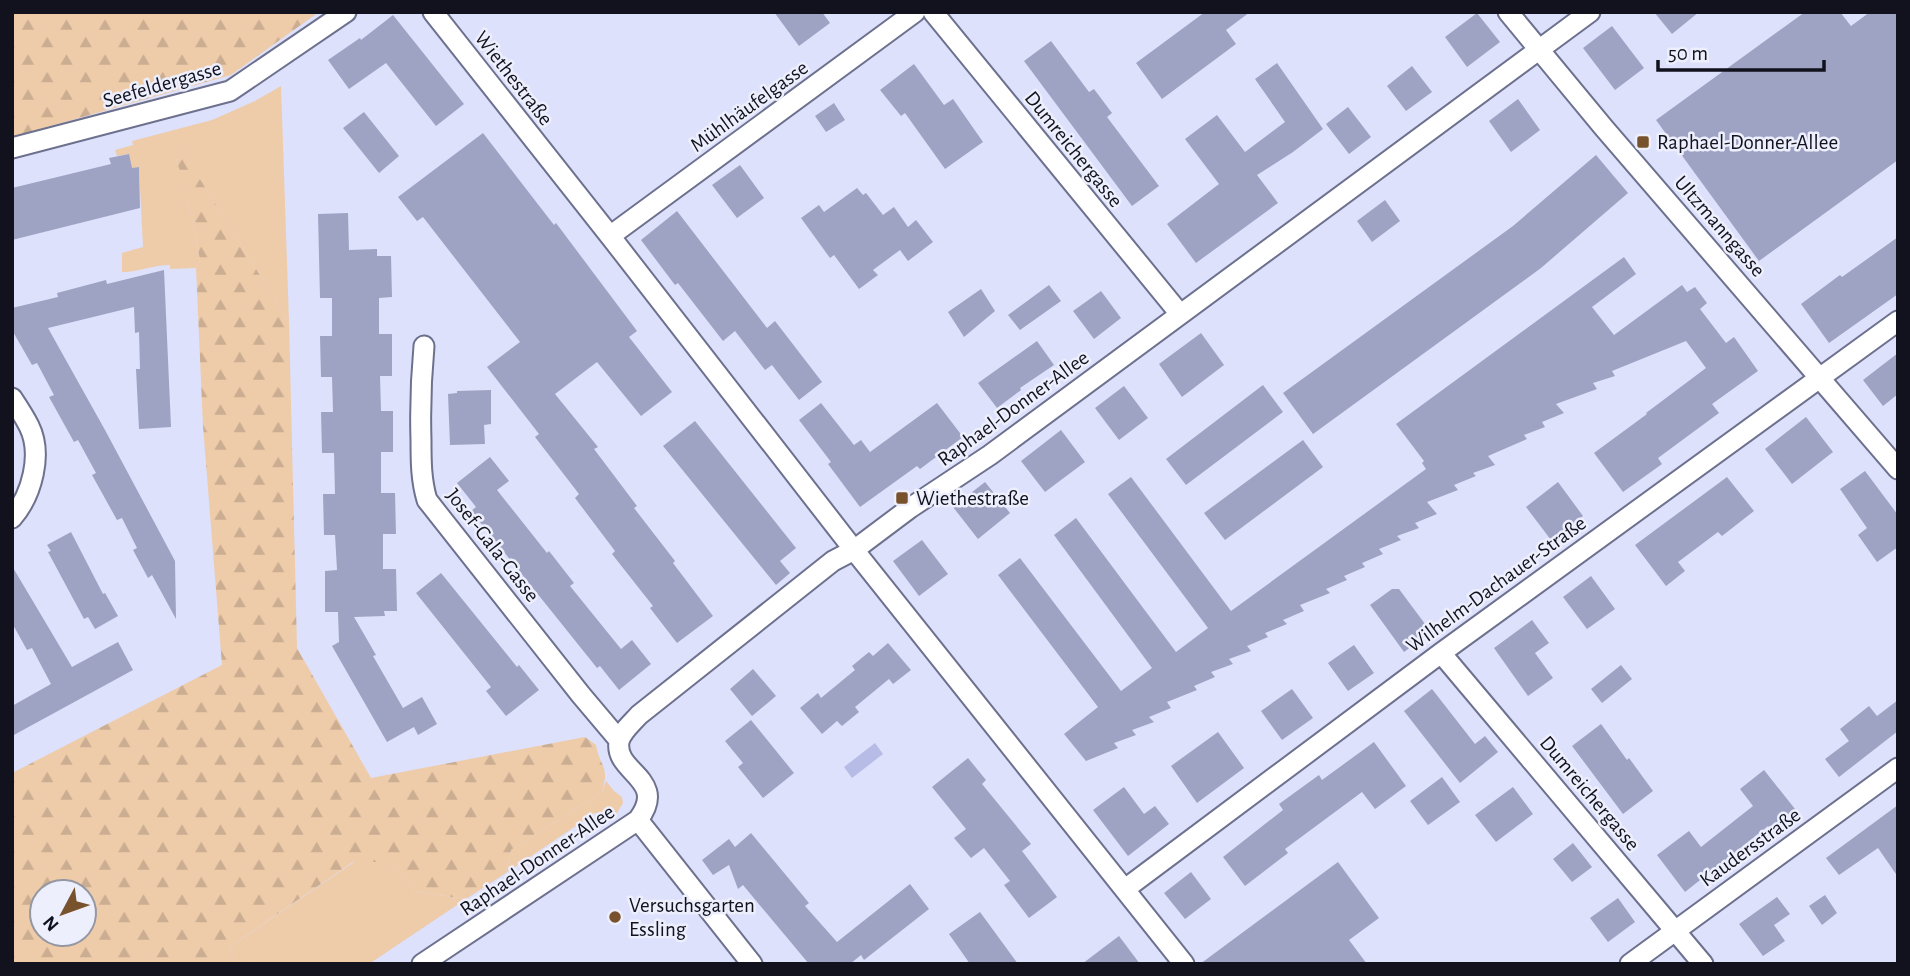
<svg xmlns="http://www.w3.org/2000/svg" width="1910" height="976" viewBox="0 0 1910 976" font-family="'Alegreya Sans',sans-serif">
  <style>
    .green { fill: #eecba9 }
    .forest { fill: url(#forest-firs); fill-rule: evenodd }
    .water { fill: #b7bce7 }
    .building { fill: #9fa3c3 }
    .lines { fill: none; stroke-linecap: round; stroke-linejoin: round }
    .street-casing { stroke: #6d718e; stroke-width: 23 }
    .street { stroke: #fff; stroke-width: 19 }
    .poi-dot { fill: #77522d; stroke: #edeffd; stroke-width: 2.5 }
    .labels { text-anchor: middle; stroke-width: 5; stroke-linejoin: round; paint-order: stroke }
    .street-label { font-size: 21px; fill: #11121d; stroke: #edeffd }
    .poi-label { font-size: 21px; fill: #11121d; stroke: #edeffd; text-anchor: start }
  </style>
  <defs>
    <pattern id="forest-firs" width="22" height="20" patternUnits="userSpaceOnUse" patternTransform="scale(1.75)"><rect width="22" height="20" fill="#eecba9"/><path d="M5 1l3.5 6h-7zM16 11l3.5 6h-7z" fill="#cbad91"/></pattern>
  </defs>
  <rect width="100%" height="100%" fill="#dde1fc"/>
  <path class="green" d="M281 86 289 322 171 133 177 163 185 182 200 260 196 268 170 269V265C153 265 139 272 122 272V253L143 247 139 167 120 171 129 154 117 156 115 150 133 145 132 141 212 120 255 101Z
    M606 781 614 791 622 797 623 803 617 813H595L506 873 511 850 602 792Z
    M354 862H388L417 892 466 899 369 964H257L255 961H235L228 948Z"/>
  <path class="forest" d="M12 12H319L231 75 12 137Z
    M170 131 289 322 297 648 371 778 585 737 596 745C600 768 610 765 602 792L511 850 506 873 466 899 417 892 388 862H353L228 948 235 961H255L257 964H12V773L222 665 203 426 196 268 200 260 185 183 177 163ZM42 892H84V934H42Z"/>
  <path class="water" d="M875 743 883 754 852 778 844 767Z"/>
  <path class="building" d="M774 12H822L830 23 799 46Z
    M1205 12H1250L1226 30 1236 44 1162 99 1136 63Z
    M1654 12H1699L1672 34Z
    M1805 12H1840L1851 26 1870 12H1898V160L1759 261 1656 120Z
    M1477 13 1500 42 1467 67 1445 37Z
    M393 15 464 104 436 126 386 63 349 89 328 60 360 38 361 40Z
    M1612 26 1644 68 1615 90 1583 48Z
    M1051 41 1089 92 1094 89 1112 113 1107 117 1159 186 1132 206 1024 61Z
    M1277 63 1323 129 1293 152 1257 175 1278 203 1196 263 1167 224 1219 184 1185 139 1217 115 1245 152 1285 122 1255 79Z
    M914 64 944 105 953 99 983 142 945 169 905 113 901 116 880 90Z
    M1412 66 1432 92 1406 111 1387 86Z
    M1518 99 1540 130 1511 152 1489 121Z
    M834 103 845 120 826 132 815 116Z
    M1348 107 1371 137 1349 154 1326 124Z
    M364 112 399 156 379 173 343 128Z
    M483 133 554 225 556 223 637 331 629 337 672 392 641 416 597 362 555 394 598 447 594 449 637 506 634 508 675 561 673 563 713 616 677 643 650 608 653 606 612 554 615 551 575 498 579 494 535 437 539 434 487 367 520 342 423 217 417 221 398 197Z
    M129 154 132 168 139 167 140 208 12 240V188L111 164 109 158Z
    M1596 155 1628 193 1541 268 1313 434 1283 393 1513 226Z
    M740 165 764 198 737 218 712 185Z
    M857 188 863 195 866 193 883 215 894 207 908 227 916 220 933 242 908 261 900 250 873 270 878 275 859 289 834 255 830 258 801 218 819 205 824 212Z
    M1385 200 1400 221 1372 242 1357 221Z
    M677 211 767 328 775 321 822 382 799 400 772 365 765 370 735 331 723 341 678 283 675 285 641 240Z
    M348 213 349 250 377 249V256H391L392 297 379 298V334H392V376H380L381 411H393V452H381V493H395L396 534H383V569H396L397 611H384L385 616 354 617 376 655 373 656 403 708 422 697 437 724 418 735 414 727 387 742 332 646 339 642 338 612H325V571L337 570 335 535H324L323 494H335L334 453H322L321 412H333L332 377H321L320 336H332V298H320L318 214Z
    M1898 237V294L1829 343 1801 304 1840 275 1842 277Z
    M1624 257 1636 274 1592 307 1614 335 1682 285 1687 292 1695 287 1707 303 1700 309 1726 343 1734 337 1758 371 1712 404 1719 413 1658 458 1662 464 1623 492 1594 453 1647 414 1646 413 1706 368 1686 341 1612 371 1615 376 1593 383 1597 389 1556 404 1564 413 1542 422 1545 427 1524 435 1527 439 1488 456 1495 465 1473 473 1476 476 1454 485 1458 490 1427 502 1437 514 1415 523 1419 528 1397 536 1401 540 1379 549 1383 554 1362 563 1365 567 1344 576 1347 580 1326 589 1330 593 1300 605 1304 611 1283 620 1287 624 1265 633 1268 637 1247 646 1251 651 1229 659 1233 664 1211 672 1215 677 1194 686 1197 690 1167 702 1171 708 1149 717 1154 722 1132 730 1136 735 1114 743 1118 748 1086 761 1064 734 1098 707 998 575 1020 558 1121 691 1152 668 1054 535 1076 518 1176 652 1208 628 1108 494 1131 477 1231 611 1426 469 1422 463 1424 461 1396 424Z
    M164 270 171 427 139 429 136 369H140L139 332 135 333 134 307 48 328 105 430 175 561 176 619 152 575 148 578 133 550 137 548 122 518 117 520 92 475 96 473 78 440 74 442 49 397 54 395 37 363 32 365 12 330V308L58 297 57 293 106 280 107 284Z
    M1049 285 1061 301 1020 330 1008 315Z
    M981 289 995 311 964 337 948 312Z
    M1101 291 1121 318 1094 339 1073 311Z
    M1201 333 1224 365 1182 397 1159 364Z
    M1037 341 1054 365 1020 388 1021 390 997 408 978 383Z
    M1898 353V394L1883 406 1863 380Z
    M1263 385 1283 412 1186 485 1166 459Z
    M1124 386 1148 418 1119 440 1095 408Z
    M491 390V424L484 425 485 444 450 445 448 394 457 393V391Z
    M821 403 854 445 861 440 870 452 937 403 963 437 920 469 917 466 860 507 828 464 831 462 799 420Z
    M1806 417 1833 452 1792 484 1765 449Z
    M695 421 796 548 780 561 790 573 776 585 663 446Z
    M1061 430 1085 462 1045 492 1021 461Z
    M1303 440 1323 467 1225 540 1204 513Z
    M490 457 509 481 497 490 547 553 549 551 574 583 570 586 621 649 632 640 651 664 619 690 600 666 597 668 471 511 476 507 457 483Z
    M1865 471 1898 515V547L1877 562 1858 535 1867 528 1840 489Z
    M1727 477 1754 511 1722 536 1718 532 1678 562 1685 571 1666 586 1635 545Z
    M985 482 1010 513 978 539 953 507Z
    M1558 482 1583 516 1551 540 1526 507Z
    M71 532 103 594 105 593 118 616 95 629 88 617 84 619 48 552 51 551 47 545Z
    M922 540 948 574 919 596 893 561Z
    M12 566 72 667 118 642 133 670 12 736V706L51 684 32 648 27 650 12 623Z
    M441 573 517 667 519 665 539 690 506 716 486 691 491 687 416 593Z
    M1591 576 1615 609 1587 629 1563 597Z
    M1392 589H1399L1431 632 1404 652 1370 605Z
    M1532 620 1549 643 1535 653 1553 678 1528 696 1494 648Z
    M888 643 911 670 893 684 889 679 855 707 859 712 842 726 837 721 822 734 800 708 818 693 821 698 855 670 852 666 869 652 873 656Z
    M1354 645 1374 673 1348 691 1328 663Z
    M1621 665 1632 679 1602 703 1591 689Z
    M753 669 776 696 752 716 730 689Z
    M1292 689 1313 718 1282 740 1261 711Z
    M1432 689 1475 744 1485 736 1498 752 1460 783 1404 711Z
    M1898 700V731L1839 777 1825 759 1849 741 1840 729 1869 706 1877 716Z
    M751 720 794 773 763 798 738 767 743 763 725 741Z
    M1601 724 1627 760 1629 758 1653 791 1623 814 1572 746Z
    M1218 732 1244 768 1197 803 1171 766Z
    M1374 742 1406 786 1375 809 1362 792 1285 849 1288 853 1245 886 1223 857 1283 810 1279 804 1319 775 1322 780Z
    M968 758 986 780 982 784 1031 844 1022 851 1057 897 1029 918 1004 885 1010 881 984 848 971 858 954 838 966 829 932 787Z
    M1764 770 1795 809 1770 828 1768 826 1685 892 1657 855 1689 831 1701 847 1753 806 1740 789Z
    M1442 777 1460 802 1428 825 1410 801Z
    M1124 787 1144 814 1155 806 1169 824 1128 856 1093 810Z
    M1513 787 1533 814 1496 842 1475 815Z
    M1898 805V877L1878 848 1839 875 1826 858Z
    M751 833 809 903 805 906 837 942 910 884 929 909 864 960 861 955 850 964H809L743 885 738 889 729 865 713 875 702 860 729 839 735 847Z
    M1573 843 1592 867 1572 882 1553 859Z
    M1338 862 1379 918 1349 940 1367 964H1200Z
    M1191 872 1211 899 1185 919 1164 893Z
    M1825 895 1837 913 1822 925 1809 906Z
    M1777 897 1790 914 1774 925 1785 941 1763 956 1739 924Z
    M1618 898 1635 922 1608 942 1590 918Z
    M980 912 1018 964H970L949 934Z
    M1119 936 1140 964H1082L1103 948Z"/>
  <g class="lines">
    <g class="street-casing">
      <path id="street" d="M433 12 610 236 854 550 1184 964
        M933 12 1180 314
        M1508 12 1604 128 1898 469
        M12 148 230 91 346 12
        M610 236 915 12
        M424 346C421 378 420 408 421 440 421 461 421 480 427 500L581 695 619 740
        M12 398C18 407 24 416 29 426 43 454 32 495 12 518
        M1441 653 1703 964
        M638 820 752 964
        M1125 889 1441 653 1898 321
        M422 964 638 820C669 779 614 773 619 742 621 732 632 723 639 715L833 561 854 550 910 508 990 455 1590 12
        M1630 964 1898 768"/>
    </g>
    <use href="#street" class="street"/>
  </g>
  <g class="poi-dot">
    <rect x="1636" y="135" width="14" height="14" rx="3.5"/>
    <rect x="895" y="491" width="14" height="14" rx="3.5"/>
    <circle cx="615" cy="917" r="7"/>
  </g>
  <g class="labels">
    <g class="street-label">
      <text transform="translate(514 78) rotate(52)" y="7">Wiethestraße</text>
      <text transform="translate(162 84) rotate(-16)" y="7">Seefeldergasse</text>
      <text transform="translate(749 106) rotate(-36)" y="7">Mühlhäufelgasse</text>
      <text transform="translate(1074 149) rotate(51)" y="7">Dumreichergasse</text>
      <text transform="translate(1720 226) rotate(49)" y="7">Ultzmanngasse</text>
      <text transform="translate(1013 408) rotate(-36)" y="7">Raphael-Donner-Allee</text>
      <text transform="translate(493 545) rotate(52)" y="7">Josef-Gala-Gasse</text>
      <text transform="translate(1496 584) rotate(-36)" y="7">Wilhelm-Dachauer-Straße</text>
      <text transform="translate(1590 793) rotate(50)" y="7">Dumreichergasse</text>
      <text transform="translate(1750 847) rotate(-36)" y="7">Kaudersstraße</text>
      <text transform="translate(537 860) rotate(-34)" y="7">Raphael-Donner-Allee</text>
    </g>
    <g class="poi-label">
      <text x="1657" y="149">Raphael-Donner-Allee</text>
      <text x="916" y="505">Wiethestraße</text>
      <text x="629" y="912">Versuchsgarten<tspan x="629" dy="24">Essling</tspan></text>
    </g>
  </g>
  <rect width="1910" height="976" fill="none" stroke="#11121d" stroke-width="28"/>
  <g transform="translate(63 913) rotate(229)"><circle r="33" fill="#edeffd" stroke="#9597a3" stroke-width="2"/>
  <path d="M0-5L12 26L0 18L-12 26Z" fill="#77522d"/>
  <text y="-10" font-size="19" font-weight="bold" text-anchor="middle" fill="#11121d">N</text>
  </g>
  <path d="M1658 60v10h166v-10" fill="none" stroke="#11121d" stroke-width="3.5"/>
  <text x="1668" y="60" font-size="21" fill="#11121d" stroke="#edeffd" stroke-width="5" paint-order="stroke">50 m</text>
</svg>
